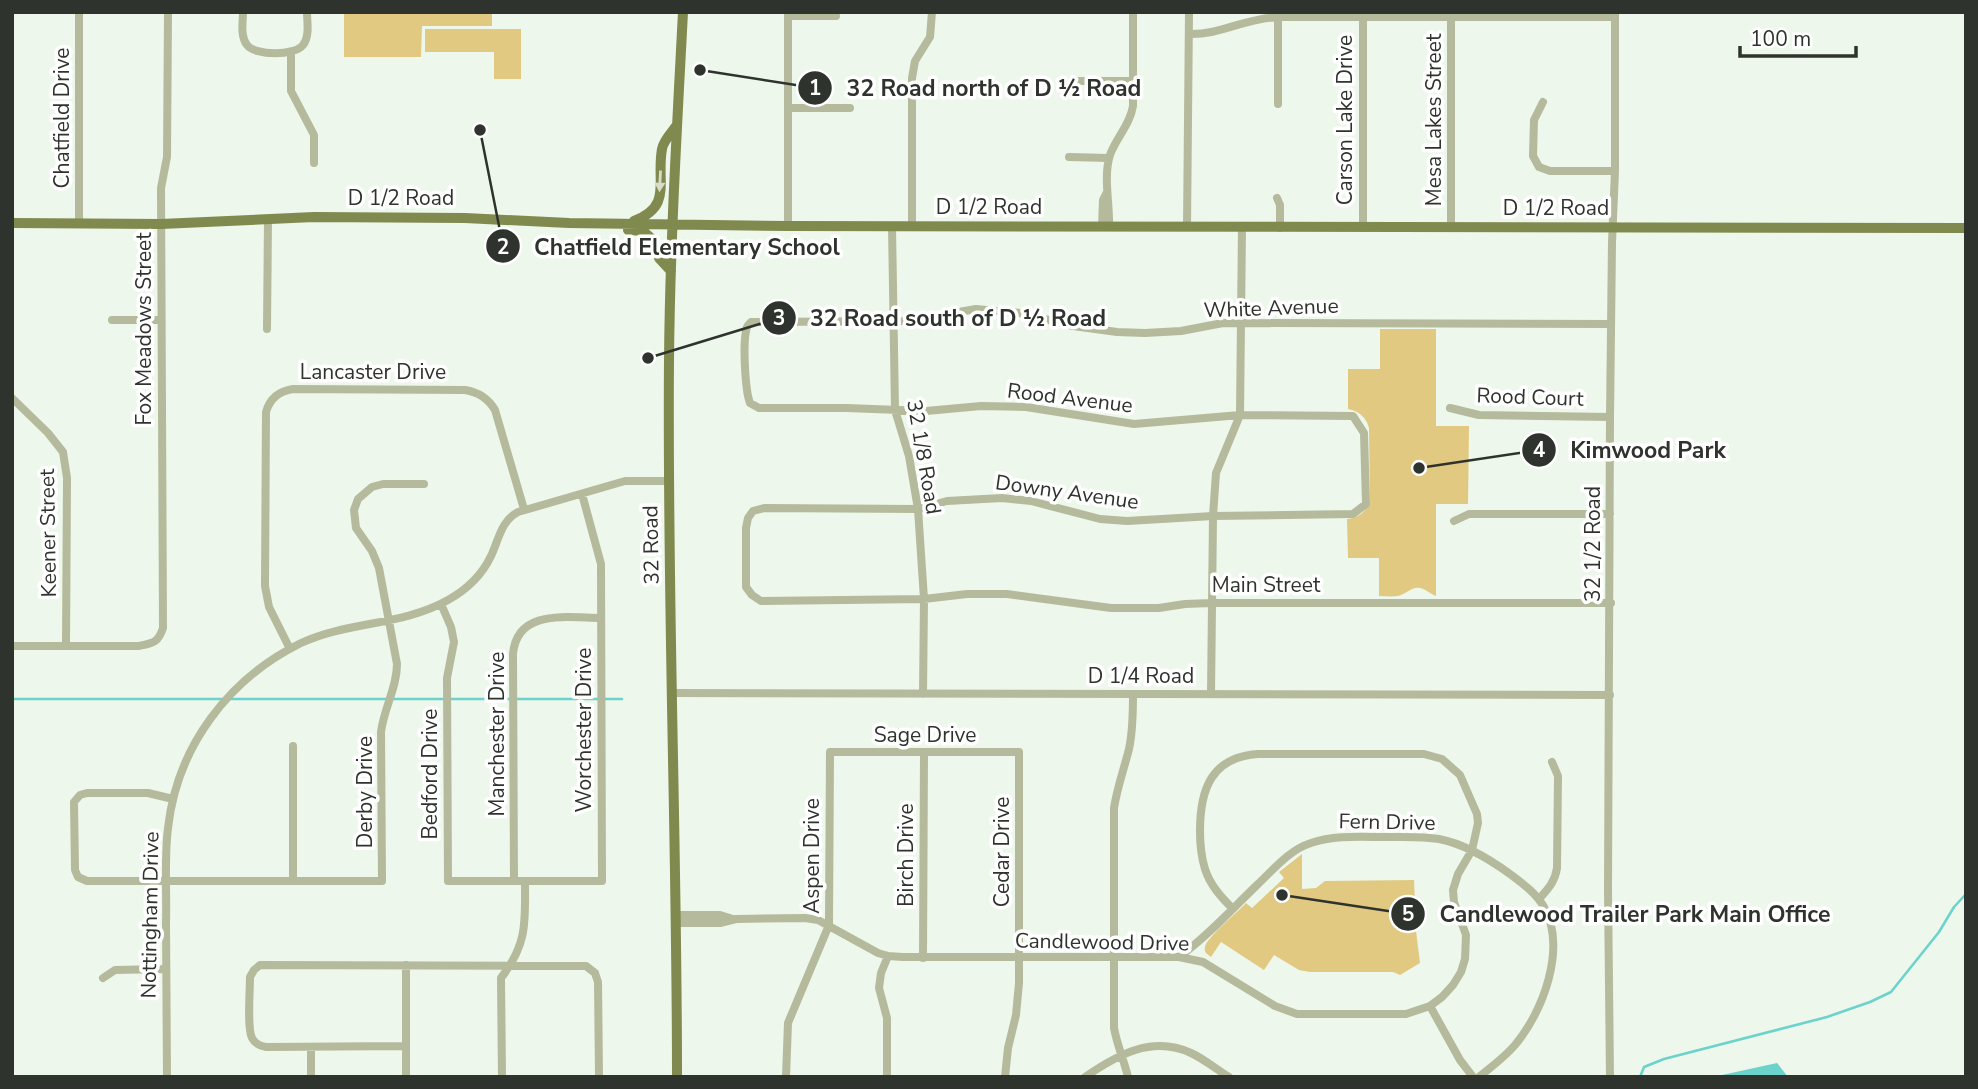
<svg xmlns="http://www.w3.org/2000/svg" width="1978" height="1089" viewBox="0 0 1978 1089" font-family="'Nunito Sans',sans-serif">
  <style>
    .green { fill: #e2c981 }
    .water { fill: #6bd2cc }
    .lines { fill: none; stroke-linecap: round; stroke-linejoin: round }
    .stream { stroke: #6bd2cc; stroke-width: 2.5 }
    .minor { stroke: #b4ba9b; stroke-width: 8 }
    .major { stroke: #80894e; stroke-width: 10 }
    .oneway { fill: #d9dcca }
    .labels { text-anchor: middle; stroke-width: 7; stroke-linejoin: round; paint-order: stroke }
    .street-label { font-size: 21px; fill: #2f332e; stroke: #fff }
    .leader { fill: none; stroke: #2f332e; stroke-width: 2.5 }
    .callout-dot { fill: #2f332e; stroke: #fff; stroke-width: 2.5 }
    .mark-label { font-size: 21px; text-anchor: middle; font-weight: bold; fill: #fff }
    .callout-label { font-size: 23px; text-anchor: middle; font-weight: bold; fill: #2f332e; stroke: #fff; stroke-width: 7; stroke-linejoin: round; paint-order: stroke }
  </style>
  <rect width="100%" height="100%" fill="#edf7eb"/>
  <path class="green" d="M344 12H492V26H422L421 57H344Z
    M425 29H521V79H494V52H425Z
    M1380 329H1436V426H1469L1468 504H1436V596C1430 594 1426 589 1420 588 1411 586 1406 595 1397 596 1392 597 1385 596 1379 596V558H1348L1347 519C1359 518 1366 512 1370 500L1369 428C1366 417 1359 411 1348 409V369H1380Z
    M1302 854V889L1316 888 1325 881 1414 880 1416 931 1420 963 1400 975 1393 972H1310L1299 970 1274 955 1264 970 1221 942 1211 957C1207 954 1204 953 1205 947 1206 938 1239 911 1246 903L1252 908 1284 878 1279 872Z"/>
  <path class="water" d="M1777 1063 1788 1077H1713Z"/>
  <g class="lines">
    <path class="stream" d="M12 699H223
      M230 699H443
      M450 699H510
      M517 699H622
      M1640 1077 1644 1067 1664 1059 1827 1017 1870 1002 1891 992 1939 932 1954 907 1966 894"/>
    <path class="minor" d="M243 12C243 22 240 36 247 45 255 56 295 56 303 45 310 36 307 22 307 12
      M788 16H836
      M1189 34C1221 35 1245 18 1278 17H1615
      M291 53V91L314 135V163
      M1076 81H1133
      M1543 102 1534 120 1533 156 1539 167 1550 171H1615
      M1278 104V12
      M788 108H850
      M1069 157 1109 158
      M1277 198 1280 205V228
      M79 224V12
      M788 226V12
      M892 226 895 410 909 456 918 509 924 599 923 694
      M912 226V78L915 61 930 37 932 12
      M1102 227 1103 200 1107 192
      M1109 227C1110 204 1103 177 1110 155 1116 138 1130 125 1133 106V12
      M1187 227 1189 12
      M1363 228V14
      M1451 228V14
      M112 320H161
      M267 329 268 219
      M12 398 48 433 63 452 67 478 66 646
      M1450 408 1479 415 1610 417
      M1454 521 1469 514H1610
      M1611 603H1211L1185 604 1159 608H1111L1007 594H967L924 599 761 601 752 595 746 587V528L748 518 753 511 764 508 918 509 947 501 1002 498 1031 501 1100 519 1127 521 1213 516 1353 514 1366 504 1364 433 1353 416 1240 415 1134 424 1026 407 981 406 926 411 846 408H759L750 403C745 390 743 346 746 331 747 326 747 326 751 322L907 321 976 309 1020 313 1073 326 1117 332 1145 333 1181 331 1223 323 1611 324
      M441 604 451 627 454 642 447 678 448 881H602L601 564 582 494
      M12 646H139C153 643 158 643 163 628L161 188 167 157 168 12
      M290 649 269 607 265 586 266 412C270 398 279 391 293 389L465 390C478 392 488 398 495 410L524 509
      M672 693 1610 695
      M1211 694 1213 516 1216 473 1240 415 1242 227
      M293 746V880
      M173 799 148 793H87L80 795 74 802 75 870 78 877 87 881H382L381 732C384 708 397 688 397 664L379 568 372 551 356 528 354 510 358 499 372 487 383 484H424
      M514 881 513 654C517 608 568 618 601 618
      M1539 899C1548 889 1555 882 1557 868L1558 776 1552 762
      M675 915H720L733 919
      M675 923H720L736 919 805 918 818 920 878 953 888 956 903 957H1179L1203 962 1275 1006 1297 1014H1406L1430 1006 1442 997 1453 985 1461 972 1465 959 1466 935 1454 902 1453 890 1458 874 1472 850 1478 823 1477 814 1460 775 1442 759 1424 754H1258C1211 757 1200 790 1200 831 1200 844 1201 856 1205 869 1210 885 1221 897 1233 909
      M1179 957C1208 936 1232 909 1257 885 1274 869 1289 850 1311 843 1335 835 1361 837 1385 837 1403 837 1421 836 1439 839 1465 844 1488 858 1510 874 1522 883 1536 893 1544 907 1567 948 1543 1012 1515 1045 1505 1057 1491 1067 1479 1077
      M923 958 924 752
      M103 978 115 970 166 969
      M1430 1006 1460 1060 1473 1077
      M406 1046 266 1047C260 1046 255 1044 252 1038 247 1029 250 989 250 977L254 970 260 965 586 966 595 973 598 982 599 1077
      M311 1047V1077
      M167 1077C167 1026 166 974 166 923 167 892 164 859 168 828 177 747 228 679 301 643 348 621 402 626 448 600 466 590 482 575 491 556 499 539 501 521 518 512L625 481H669
      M406 1077V965
      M502 1077 501 978C528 943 525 922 525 881
      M786 1077 788 1023 829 925 830 752H1019V983L1016 1015 1008 1048 1005 1077
      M887 1077V1018L879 988 881 973 888 956
      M1085 1077C1117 1055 1152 1035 1191 1053 1204 1059 1216 1069 1229 1077
      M1128 1077C1124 1060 1117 1045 1114 1028V808C1117 788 1124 769 1129 749 1133 731 1133 712 1133 694
      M1610 1077 1608 890 1610 417 1612 242 1615 171V12"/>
    <path class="major" d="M634 221C673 206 656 182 662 149 663 141 672 132 677 125
      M12 223 161 224 314 217 465 218 569 223 788 226 1966 228
      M628 230 643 231 652 239 656 245 659 258 671 271
      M677 1077C677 838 667 599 669 360 670 244 677 128 683 12"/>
  </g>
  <defs><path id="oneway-solid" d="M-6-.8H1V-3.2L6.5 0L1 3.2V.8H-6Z" transform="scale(1.75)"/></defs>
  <use class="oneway" href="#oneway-solid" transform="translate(660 181) rotate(93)"/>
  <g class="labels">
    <g class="street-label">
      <text transform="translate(62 118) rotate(-90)" y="7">Chatfield Drive</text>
      <text transform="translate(1345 120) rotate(-90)" y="7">Carson Lake Drive</text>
      <text transform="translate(1434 120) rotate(-90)" y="7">Mesa Lakes Street</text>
      <text x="401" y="205">D 1/2 Road</text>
      <text x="989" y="214">D 1/2 Road</text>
      <text x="1556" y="215">D 1/2 Road</text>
      <text transform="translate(1271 308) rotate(-2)" y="7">White Avenue</text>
      <text transform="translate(144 329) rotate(-90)" y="7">Fox Meadows Street</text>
      <text x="373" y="379">Lancaster Drive</text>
      <text transform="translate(1530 397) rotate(2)" y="7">Rood Court</text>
      <text transform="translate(1070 398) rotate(7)" y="7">Rood Avenue</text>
      <text transform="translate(924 457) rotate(80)" y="7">32 1/8 Road</text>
      <text transform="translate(1067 492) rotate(8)" y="7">Downy Avenue</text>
      <text transform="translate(48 533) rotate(-91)" y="7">Keener Street</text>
      <text transform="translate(1593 544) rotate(-90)" y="7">32 1/2 Road</text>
      <text transform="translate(651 545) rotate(-91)" y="7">32 Road</text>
      <text x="1266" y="592">Main Street</text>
      <text x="1141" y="683">D 1/4 Road</text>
      <text transform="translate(584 730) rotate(-90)" y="7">Worchester Drive</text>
      <text transform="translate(497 734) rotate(-90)" y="7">Manchester Drive</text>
      <text x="925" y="742">Sage Drive</text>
      <text transform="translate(430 774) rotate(-90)" y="7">Bedford Drive</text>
      <text transform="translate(365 792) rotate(-90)" y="7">Derby Drive</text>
      <text transform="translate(1387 822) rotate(1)" y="7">Fern Drive</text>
      <text transform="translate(1002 852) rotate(-90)" y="7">Cedar Drive</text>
      <text transform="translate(906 855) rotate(-90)" y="7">Birch Drive</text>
      <text transform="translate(812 856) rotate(-90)" y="7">Aspen Drive</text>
      <text transform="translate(150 915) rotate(-89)" y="7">Nottingham Drive</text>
      <text transform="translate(1102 942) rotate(1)" y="7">Candlewood Drive</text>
    </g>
  </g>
  <path class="leader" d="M700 70L815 88M480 130L503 246M648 358L779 318M1419 468L1539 450M1282 895L1408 914"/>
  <g class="callout-dot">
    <circle cx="700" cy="70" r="7"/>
    <circle cx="480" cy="130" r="7"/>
    <circle cx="648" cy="358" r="7"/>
    <circle cx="1419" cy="468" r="7"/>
    <circle cx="1282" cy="895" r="7"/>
    <circle cx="815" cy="88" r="18"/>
    <circle cx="503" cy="246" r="18"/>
    <circle cx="779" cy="318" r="18"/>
    <circle cx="1539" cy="450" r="18"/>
    <circle cx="1408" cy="914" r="18"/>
  </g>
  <g class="mark-label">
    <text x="815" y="95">1</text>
    <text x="503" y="254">2</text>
    <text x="779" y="325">3</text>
    <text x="1539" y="457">4</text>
    <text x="1408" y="921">5</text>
  </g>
  <g class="callout-label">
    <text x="994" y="96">32 Road north of D ½ Road</text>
    <text x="687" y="255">Chatfield Elementary School</text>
    <text x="958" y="326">32 Road south of D ½ Road</text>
    <text x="1648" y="458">Kimwood Park</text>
    <text x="1635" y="922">Candlewood Trailer Park Main Office</text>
  </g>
  <rect width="1978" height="1089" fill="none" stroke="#2f332e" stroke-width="28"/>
  <path d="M1740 46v10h116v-10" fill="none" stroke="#2f332e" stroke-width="3.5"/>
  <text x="1750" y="46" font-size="21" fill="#2f332e" stroke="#ffffff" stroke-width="5" paint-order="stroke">100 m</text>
</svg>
